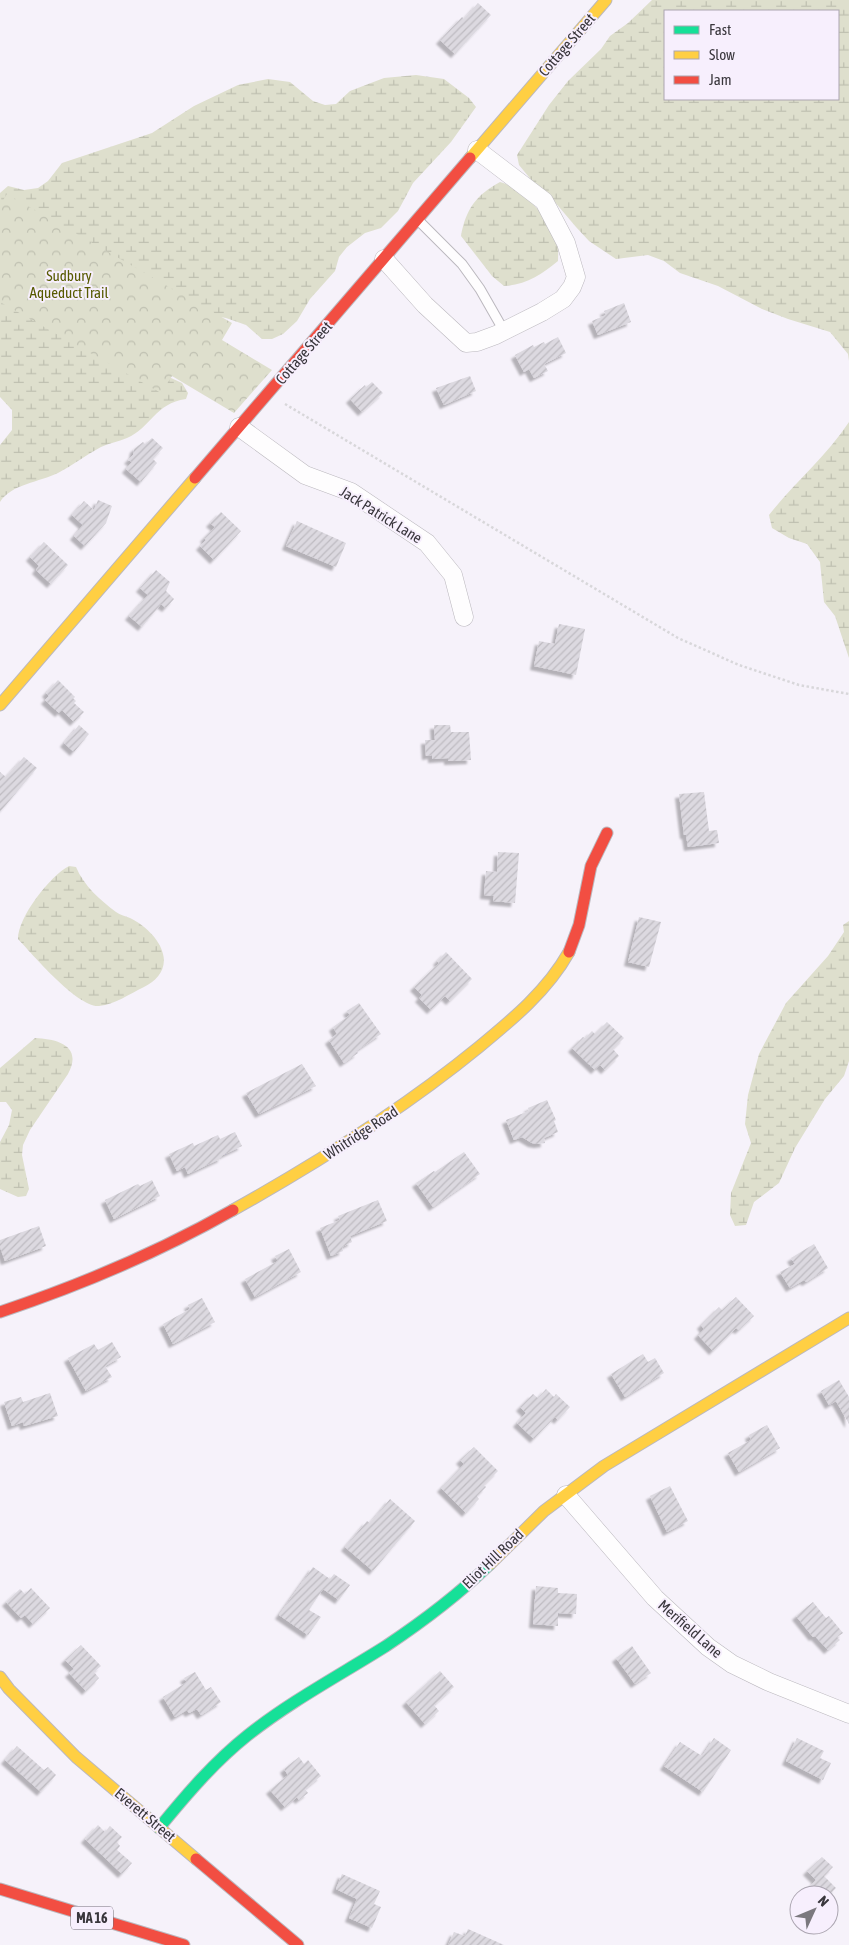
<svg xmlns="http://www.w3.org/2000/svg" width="849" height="1945" viewBox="0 0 849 1945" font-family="'Asap Condensed',sans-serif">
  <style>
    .wetland { fill: url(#wetland-marsh); fill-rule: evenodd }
    .park { fill: url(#park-crowns) }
    .building { fill: url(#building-hatch); filter: url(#shadow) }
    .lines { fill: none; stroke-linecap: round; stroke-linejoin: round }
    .lane-casing { stroke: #bbb8be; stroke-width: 11 }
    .street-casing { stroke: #bbb8be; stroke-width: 19 }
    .fast-casing { stroke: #bbb8be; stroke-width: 13 }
    .slow-casing { stroke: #bbb8be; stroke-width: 13 }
    .jam-casing { stroke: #bbb8be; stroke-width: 13 }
    .path { stroke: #d8d7da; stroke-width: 2.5; stroke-dasharray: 2.5 2.5; stroke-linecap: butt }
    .lane { stroke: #fefdfe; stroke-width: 9 }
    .street { stroke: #fefdfe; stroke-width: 18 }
    .fast { stroke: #16e098; stroke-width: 11 }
    .slow { stroke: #ffcf43; stroke-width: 11 }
    .jam { stroke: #f24e42; stroke-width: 11 }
    .labels { text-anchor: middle; stroke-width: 4; stroke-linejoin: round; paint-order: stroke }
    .shield { fill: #f7effd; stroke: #726e76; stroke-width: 1 }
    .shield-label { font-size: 14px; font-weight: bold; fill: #39363c }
    .street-label { font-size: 15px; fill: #39363c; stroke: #f7effd }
    .park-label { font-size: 15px; fill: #575a00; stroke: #f7effd }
  </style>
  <defs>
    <pattern id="wetland-marsh" width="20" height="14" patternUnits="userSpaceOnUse" patternTransform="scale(1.25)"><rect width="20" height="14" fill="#dedfcd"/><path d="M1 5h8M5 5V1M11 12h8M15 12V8" fill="none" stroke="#bfc0b1"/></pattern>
    <pattern id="park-crowns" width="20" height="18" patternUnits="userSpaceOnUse" patternTransform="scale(1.25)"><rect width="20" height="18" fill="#dedfcd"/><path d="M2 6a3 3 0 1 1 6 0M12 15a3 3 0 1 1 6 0" fill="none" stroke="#bfc0b1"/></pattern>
    <pattern id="building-hatch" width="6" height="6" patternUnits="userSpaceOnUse" patternTransform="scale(1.25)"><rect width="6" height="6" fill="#dcd9e0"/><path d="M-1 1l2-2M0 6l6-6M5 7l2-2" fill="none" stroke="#bebbc1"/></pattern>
    <filter id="shadow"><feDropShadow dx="-4" dy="4" stdDeviation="1" flood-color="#0004"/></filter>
  </defs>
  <rect width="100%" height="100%" fill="#f6f2fa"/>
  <path class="wetland" d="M652 0H849V361L848 354 830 332 788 319 762 309 718 286 680 273 664 261 648 255 616 259 589 241 576 227 548 194 533 182 519 165 517 155 549 105 568 81 601 49 610 36 628 23ZM665 11H838V99H665Z
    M416 75 444 79 469 98 476 107 451 142 413 183 398 211 381 228 365 233 347 247 339 257 335 271 310 299 297 321 283 334 272 339H262L246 325 226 318 209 315 0 219V193L8 186 24 190 38 188 48 181 62 163 152 133 194 106 238 85 268 79 290 82 313 101 325 105 336 104 350 91 384 78Z
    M500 182C521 187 552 220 557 241 559 248 558 254 558 261 542 274 526 285 504 286L492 276 461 236C466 209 476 195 500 182Z
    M0 300 182 383 188 393 186 399C155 403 151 428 127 438 118 442 109 443 101 447 86 455 73 465 58 473 40 482 11 484 0 502V445L12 430V410L0 397Z
    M849 422V658L835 616 824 602 820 562 807 544 789 538 772 528 769 515C794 483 826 457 849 422Z
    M69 866 76 867C84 886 100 900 116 912 120 915 126 916 130 918 143 924 160 939 163 954 167 969 157 981 144 987 129 994 116 1004 99 1006 78 1008 32 954 18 939 18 917 50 876 69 866Z
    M849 921V1061L844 1076 825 1099 795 1148 779 1183 754 1202 746 1225 735 1226 730 1215 731 1193 751 1143 745 1124 748 1095 759 1054 786 1003 828 956 844 932 843 925Z
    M35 1038C58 1039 83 1046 68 1074L30 1130 23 1145 22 1155 29 1189 26 1196 18 1197 0 1189V1142L9 1125 12 1110 6 1102H0V1068Z"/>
  <path class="park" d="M7 194 232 323 222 340 272 370 234 413 172 376 161 393 0 302V205Z"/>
  <path class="building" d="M478 3 491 15 455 54 440 40 462 17 464 19Z
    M624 303 631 322 598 335 592 321 606 315 604 311Z
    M558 337 566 353 544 364 548 371 534 378 529 369 524 372 515 355 533 345 534 347 544 342 545 344Z
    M470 376 476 391 444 405 436 388Z
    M372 382 383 393 362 412 350 399 365 385 366 387Z
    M152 438 163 448 153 459 157 463 141 482 126 469 132 462 128 460 133 455 134 449 143 442 145 444Z
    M98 500 112 506 106 523 85 546 74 536 83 525 72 515 84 501 94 510Z
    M221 512 241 531 214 560 200 546 206 540 204 538 215 527 210 523Z
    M297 521 346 543 336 567 286 546Z
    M44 542 68 565 51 584 36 570 39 566 30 557Z
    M156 570 170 582 166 591 174 599 166 608 161 604 142 627 129 616 148 595 140 588Z
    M559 624 585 629 576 675 534 666 539 641 555 644Z
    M58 680 75 697 73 698 76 701 74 703 84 712 74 722 62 710 59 713 45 700 49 696 46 693Z
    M79 725 89 734 74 752 64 743Z
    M434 725H450L451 732H469L471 760 448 761V758L432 759V755L426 756 425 740H435Z
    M24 757 37 768 0 812V772L6 777Z
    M704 792 709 831 717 830 719 843 688 847 686 835H684L679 794Z
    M498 852 519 853 515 903 493 901 494 896 484 895 486 871 497 872Z
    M639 917 661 922 649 967 628 962Z
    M446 952 472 979 450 1001 445 996 431 1010 419 998 422 995 414 987 439 963 437 961Z
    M359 1003 381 1034 356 1051 358 1053 344 1063 329 1040 337 1034 333 1027 350 1015 347 1011Z
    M607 1022 624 1038 613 1049 619 1056 605 1070 600 1065 595 1070 572 1048 583 1037 585 1038 592 1031 595 1034Z
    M302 1064 316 1086 259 1114 246 1093Z
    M547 1100 556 1120 554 1121 558 1132 544 1138 545 1143 538 1144 532 1143 522 1137 514 1140 506 1120 529 1111 528 1108Z
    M235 1132 242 1146 221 1156 222 1158 188 1174 185 1167 177 1171 169 1154 193 1143 194 1146 218 1135 220 1139Z
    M464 1152 480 1174 433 1207 416 1183 434 1171 435 1172Z
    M152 1180 160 1196 114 1219 105 1200 138 1184 140 1186Z
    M378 1200 387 1221 350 1236 352 1242 342 1247 343 1251 331 1256 320 1228 340 1220 338 1216Z
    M39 1226 46 1246 5 1261 0 1247V1240Z
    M814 1244 828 1268 806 1282 804 1280 790 1288 780 1272 795 1264 791 1258Z
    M289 1249 301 1272 255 1297 245 1279 278 1261 275 1256Z
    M736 1297 754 1316 739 1330 736 1328 713 1351 698 1335 704 1329 701 1325 719 1307 722 1310Z
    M202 1298 215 1322 173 1344 163 1324 190 1309 188 1305Z
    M112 1342 121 1357 105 1366 112 1377 86 1391 68 1358 94 1344 98 1350Z
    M643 1354 648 1362 655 1358 664 1373 625 1397 611 1374Z
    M839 1380 849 1397V1424L836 1401 829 1405 821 1391Z
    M546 1389 554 1397 556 1394 570 1407 558 1420 555 1417 534 1439 517 1423 526 1413 520 1407 533 1394 538 1398Z
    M50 1393 58 1416 24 1426 23 1422 12 1426 4 1402 21 1397 23 1402Z
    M767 1425 780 1448 739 1472 728 1453 751 1440 749 1435Z
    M474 1447 498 1471 484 1485 486 1487 477 1496 479 1499 466 1513 441 1488 464 1464 460 1460Z
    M670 1486 688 1521 667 1532 650 1496Z
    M390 1499 415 1521 373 1571 345 1547 367 1521 370 1523Z
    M313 1567 330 1579 334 1574 350 1585 339 1600 323 1589 309 1610 321 1617 308 1635 279 1615Z
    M536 1586 558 1588V1593L577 1594 576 1614 558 1613V1626L533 1624Z
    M31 1588 50 1608 33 1624 25 1615 21 1618 6 1602 20 1589 25 1594Z
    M813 1602 826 1618 829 1616 843 1633 837 1637 840 1640 828 1650 815 1636 813 1637 796 1616Z
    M81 1645 101 1666 94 1672 99 1678 86 1691 69 1673 74 1669 65 1660Z
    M632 1646 651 1673 635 1684 616 1658Z
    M440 1671 454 1687 434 1705 439 1711 425 1724 406 1702Z
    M195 1672 206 1690 211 1687 221 1702 201 1715 197 1709 189 1713 187 1710 175 1717 163 1697 187 1682 184 1678Z
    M714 1738 731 1750 703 1792 664 1766 680 1742 702 1756Z
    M797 1738 824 1751 820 1758 831 1763 823 1780 786 1761Z
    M17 1746 44 1770 48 1767 56 1775 41 1792 5 1760Z
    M299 1757 304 1764 308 1760 321 1776 305 1789 308 1793 299 1800 297 1797 285 1807 270 1790 288 1775 284 1769Z
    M98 1825 105 1832 110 1826 122 1837 117 1842 120 1846 117 1850 132 1863 122 1874 85 1839Z
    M822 1857 833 1867 824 1876 836 1888 829 1895H802L816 1880 807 1871Z
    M342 1874 380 1891 374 1904 381 1907 372 1928 349 1918 357 1899 336 1889Z
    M468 1929 504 1945H448L454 1932 465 1936Z"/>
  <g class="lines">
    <g class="lane-casing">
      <path id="lane" d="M418 220 462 264 480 289 504 331"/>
    </g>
    <g class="street-casing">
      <path id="street" d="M384 259 425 305 466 343 477 342 496 335 542 312 563 299 572 287 576 277 566 243 544 201 477 150
        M239 427 305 475 351 492 427 543 453 575 464 617
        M566 1495 655 1598 708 1647 732 1664 769 1682 849 1714"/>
    </g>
    <g class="fast-casing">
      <path id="fast" d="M159 1828C186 1795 214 1762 248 1735 291 1701 340 1675 386 1646 422 1622 459 1594 490 1564"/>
    </g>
    <g class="slow-casing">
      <path id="slow" d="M470 158 606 0
        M0 705 195 478
        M233 1210C319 1162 402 1110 479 1047 513 1019 547 991 569 952
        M490 1564 544 1511 604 1466 849 1318
        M0 1677 9 1689 76 1757 196 1859"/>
    </g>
    <g class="jam-casing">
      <path id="jam" d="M195 478 470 158
        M569 952 579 925 591 866 607 833
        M0 1312C81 1285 159 1252 233 1210
        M196 1859 298 1945
        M0 1889 184 1945"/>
    </g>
    <path class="path" d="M285 404 678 638 739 665 799 685 849 694"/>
    <use href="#lane" class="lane"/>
    <use href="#street" class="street"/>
    <use href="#fast" class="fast"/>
    <use href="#slow" class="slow"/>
    <use href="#jam" class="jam"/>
  </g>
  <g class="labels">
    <rect class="shield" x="71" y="1906.5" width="42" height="23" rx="4"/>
    <g class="shield-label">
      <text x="92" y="1923">MA 16</text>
    </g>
    <g class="street-label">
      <text transform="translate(567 45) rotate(-49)" y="5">Cottage Street</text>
      <text transform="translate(304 353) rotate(-49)" y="5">Cottage Street</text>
      <text transform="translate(381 515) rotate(32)" y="5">Jack Patrick Lane</text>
      <text transform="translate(361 1133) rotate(-33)" y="5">Whitridge Road</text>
      <text transform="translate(493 1559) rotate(-44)" y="5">Eliot Hill Road</text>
      <text transform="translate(690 1629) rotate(41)" y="5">Merifield Lane</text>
      <text transform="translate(145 1815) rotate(40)" y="5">Everett Street</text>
    </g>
    <g class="park-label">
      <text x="69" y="281">Sudbury<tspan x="69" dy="17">Aqueduct Trail</tspan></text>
    </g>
  </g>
  <rect x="664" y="10" width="175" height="90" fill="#f7effd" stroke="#aba5b0"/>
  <rect x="674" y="26" width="25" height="8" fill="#16e098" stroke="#aba5b0"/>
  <text x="709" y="35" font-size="15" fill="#39363c">Fast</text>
  <rect x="674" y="51" width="25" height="8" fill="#ffcf43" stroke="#aba5b0"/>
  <text x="709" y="60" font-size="15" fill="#39363c">Slow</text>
  <rect x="674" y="76" width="25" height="8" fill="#f24e42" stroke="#aba5b0"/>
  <text x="709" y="85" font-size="15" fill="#39363c">Jam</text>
  <g transform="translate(814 1910) rotate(46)"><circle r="24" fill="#f7effd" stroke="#aba5b0"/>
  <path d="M0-4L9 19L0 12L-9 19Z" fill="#7b787e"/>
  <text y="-8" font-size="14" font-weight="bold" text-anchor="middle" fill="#39363c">N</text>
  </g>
</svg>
